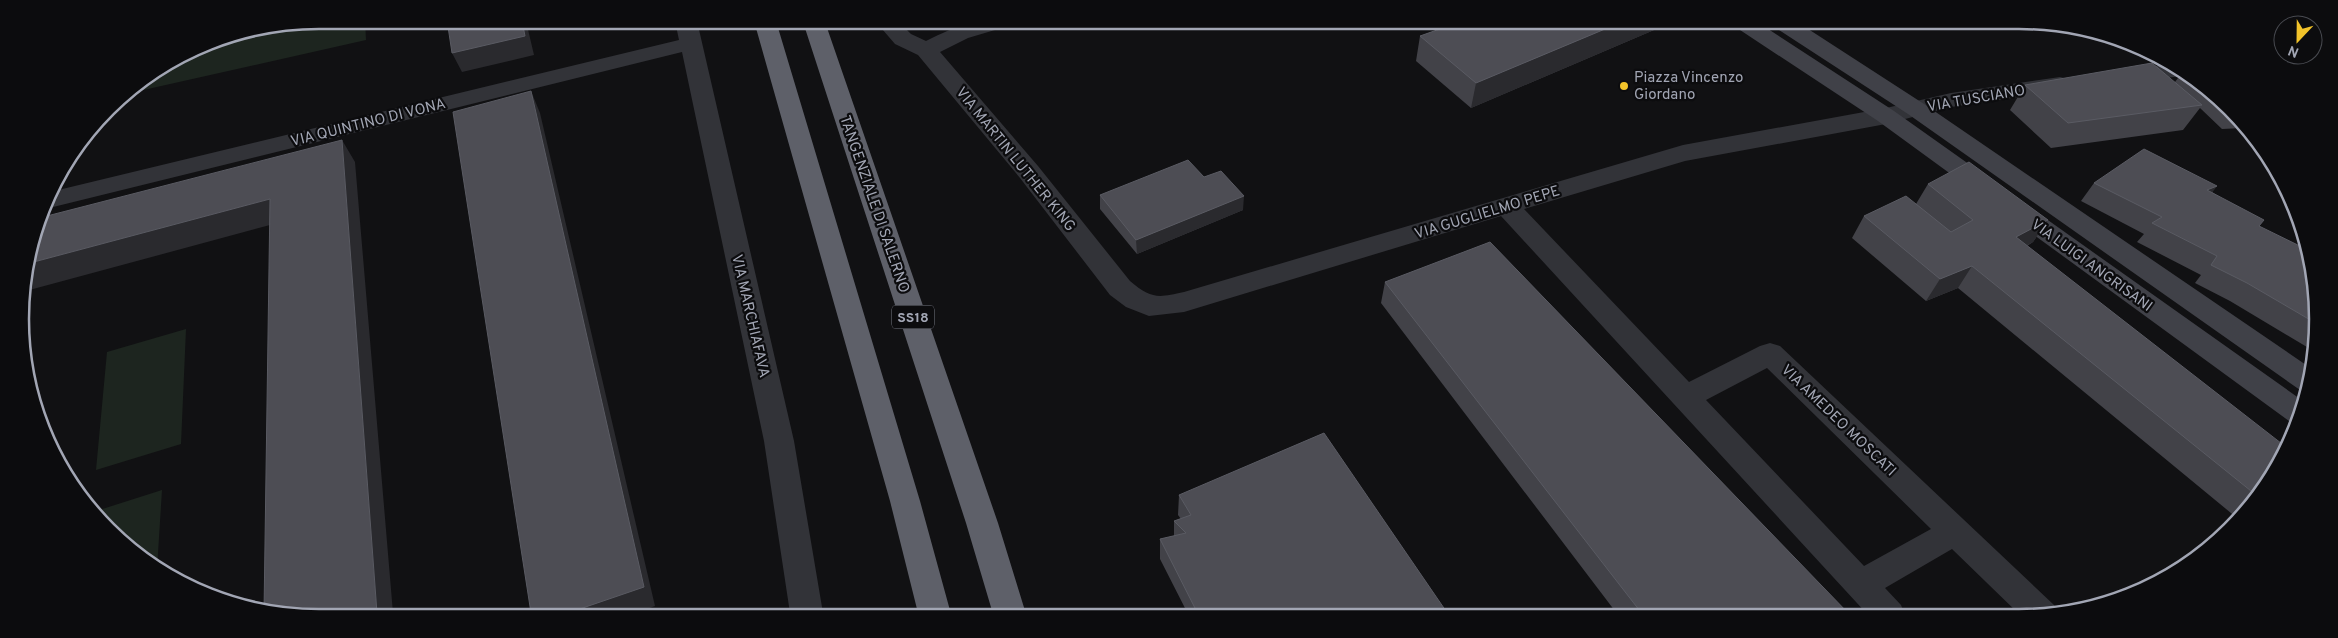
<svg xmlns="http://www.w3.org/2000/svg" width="2338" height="638" viewBox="0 0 2338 638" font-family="Overpass,sans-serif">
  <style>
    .green { fill: #1d251f }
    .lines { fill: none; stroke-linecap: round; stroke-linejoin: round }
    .street { fill: #323338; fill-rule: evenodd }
    .secondary { fill: #404148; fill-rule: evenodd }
    .highway { fill: #5e6069; fill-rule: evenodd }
    .wall { fill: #424248 }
    .shaded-wall { fill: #2a2a2e }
    .building { fill: #4d4d54; stroke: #5a5b63 }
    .poi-dot { fill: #f2c32a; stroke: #0c0c0e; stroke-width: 2 }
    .labels { text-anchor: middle; stroke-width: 4.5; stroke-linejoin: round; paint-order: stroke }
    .shield { fill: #0c0c0e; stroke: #757882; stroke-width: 1 }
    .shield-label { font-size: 14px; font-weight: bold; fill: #a2a6b4 }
    .poi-label { font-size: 15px; fill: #a2a6b4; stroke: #0c0c0e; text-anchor: start }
    .street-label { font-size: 15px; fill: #a2a6b4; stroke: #0c0c0e }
    .rim { fill: none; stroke: #a2a6b4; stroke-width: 2.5 }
  </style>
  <rect width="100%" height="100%" fill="#111113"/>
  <path class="green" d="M319 20H365L366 40 121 95 205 43Z
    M186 329 181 444 96 470 107 352Z
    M162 490 157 569 93 512Z"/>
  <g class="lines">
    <path class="street" d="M675 21H697L794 441 823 613H790L764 441 682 52 45 209 50 192 679 40Z
      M876 22H899L911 34 926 41C960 24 970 22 1008 22L1005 27 968 38 940 52 1038 166 1130 281C1151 299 1158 298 1184 292L1683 145 1886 108 1951 93 2060 77 2068 79 2072 84 2068 89 2060 91 1951 107 1886 124 1685 161 1524 209 1689 382 1760 346 1770 343 1780 346 2054 605 2058 615H2020L1952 549 1885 588 1901 605 1905 615H1868L1501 216 1184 312 1149 316 1126 307 1110 295 1020 178 918 55 895 44ZM1767 368 1931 529 1864 566 1706 400Z
      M2171 64 2185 70 2190 75 2125 83 2117 81 2114 76 2117 71Z"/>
    <path class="secondary" d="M1737 25H1762L1894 111 2303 401 2295 423 2289 421 1878 121 1740 30Z
      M1776 25H1802L1924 104 2312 369V377L2307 392 2300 390 1908 114 1779 30Z"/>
    <path class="highway" d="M754 21H776L920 501 951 614 918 613 890 501Z
      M803 22H825L998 523 1026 614H993L966 523Z"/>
  </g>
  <path class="wall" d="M1654 30 1471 108 1416 61 1420 36Z
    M2184 70 2243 128 2222 129 2200 108 2183 130 2051 148 2010 110 2025 85 2175 82Z
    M1204 177 1243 210 1137 254 1100 209V195Z
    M2094 183 2217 186 2212 192 2259 226 2312 260V350L2230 301 2195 283 2201 275 2137 242 2144 234 2081 201Z
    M1928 184 2048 220 2033 242 2027 246 2278 468 2237 518 1958 288 1926 301 1852 238 1864 216 1916 204Z
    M1385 282 1850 615H1618L1381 303Z
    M1179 495 1448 614H1188L1160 559V539L1174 536V521L1181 519 1178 515Z"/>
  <path class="shaded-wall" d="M522 21H526L534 55 462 72 452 53Z
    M1617 24H1659L1654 30 1471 108 1476 83Z
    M531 91 540 113 655 606 636 613H568Z
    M342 140 355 162 393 613H377Z
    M2217 186 2202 205 2207 190Z
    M1244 196 1243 210 1137 254 1136 240Z
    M270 199 285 221 22 292 30 263Z
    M2048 220 2033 242 2001 259 2016 237Z
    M1972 266 1958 288 1926 301 1940 279Z"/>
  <path class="building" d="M447 20 522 21 525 36 452 53Z
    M1454 24H1617L1476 83 1420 36Z
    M2152 63 2202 105 2068 123 2025 85Z
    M531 91 644 587 568 613H531L453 112Z
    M342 140 377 613 264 612 270 199 30 263 43 217Z
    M2144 149 2217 186 2207 190 2264 220 2259 226 2308 250 2312 260V321L2247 283 2211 265 2217 256 2152 223 2162 217 2094 183Z
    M1188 160 1204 177 1221 171 1244 196 1136 240 1100 195Z
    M1969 162 2048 220 2016 237 2286 447 2278 468 2256 495 1972 266 1940 279 1864 216 1906 196 1951 232 1973 220 1928 184Z
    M1490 242 1850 615H1643L1385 282Z
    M1324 433 1448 614H1198L1160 539 1186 533 1174 521 1191 515 1179 495Z"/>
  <circle class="poi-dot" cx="1624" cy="86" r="5"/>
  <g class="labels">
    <rect class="shield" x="892" y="305.5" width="42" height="23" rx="4"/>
    <g class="shield-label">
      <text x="913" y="322">SS18</text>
    </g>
    <g class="poi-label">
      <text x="1634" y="82">Piazza Vincenzo<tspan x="1634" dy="17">Giordano</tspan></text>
    </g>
    <g class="street-label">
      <text transform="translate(1976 98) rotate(-10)" y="5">VIA TUSCIANO</text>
      <text transform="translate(368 122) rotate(-14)" y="5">VIA QUINTINO DI VONA</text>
      <text transform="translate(1016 159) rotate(51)" y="5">VIA MARTIN LUTHER KING</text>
      <text transform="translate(875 204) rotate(71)" y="5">TANGENZIALE DI SALERNO</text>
      <text transform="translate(1487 212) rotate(-17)" y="5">VIA GUGLIELMO PEPE</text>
      <text transform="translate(2092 265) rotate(36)" y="5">VIA LUIGI ANGRISANI</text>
      <text transform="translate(751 316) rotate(77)" y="5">VIA MARCHIAFAVA</text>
      <text transform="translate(1839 420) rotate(44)" y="5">VIA AMEDEO MOSCATI</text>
    </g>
  </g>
  <path d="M0 0H2338V638H0ZM319 29H2019A290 290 0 0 1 2309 319V319A290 290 0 0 1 2019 609H319A290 290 0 0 1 29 319V319A290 290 0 0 1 319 29Z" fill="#0c0c0e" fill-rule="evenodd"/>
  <path class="rim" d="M319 29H2019A290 290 0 0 1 2309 319V319A290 290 0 0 1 2019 609H319A290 290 0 0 1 29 319V319A290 290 0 0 1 319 29Z"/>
  <g transform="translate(2298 40) rotate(202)"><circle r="24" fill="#0c0c0e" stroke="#484a50"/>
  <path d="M0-4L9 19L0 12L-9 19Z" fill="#f2c32a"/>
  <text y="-8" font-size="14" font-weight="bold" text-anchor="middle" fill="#a2a6b4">N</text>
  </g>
</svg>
